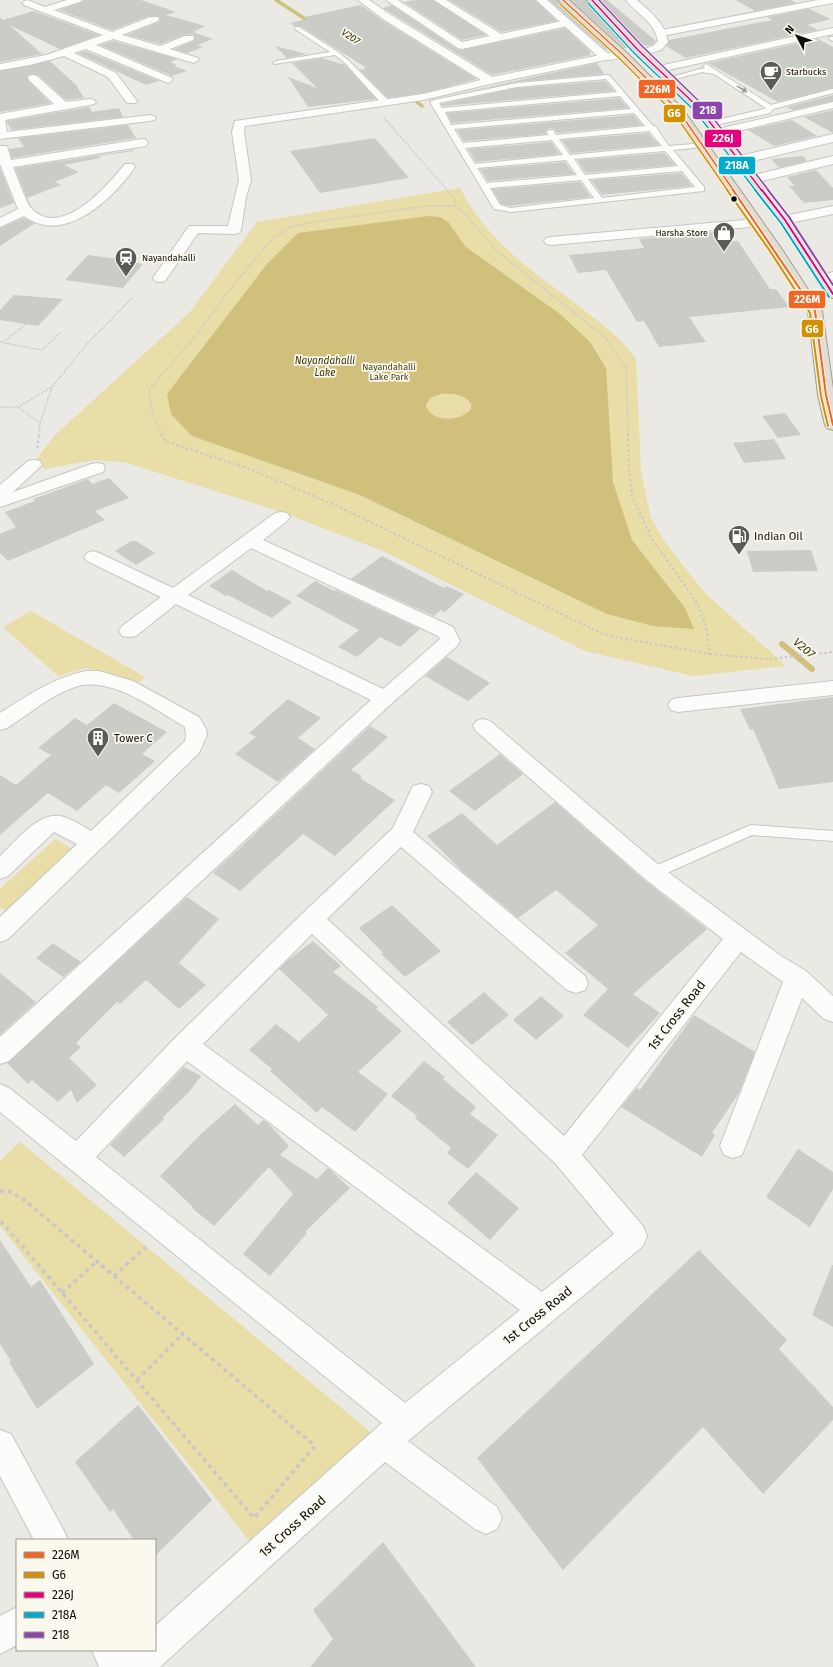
<svg xmlns="http://www.w3.org/2000/svg" width="833" height="1667" viewBox="0 0 833 1667" font-family="'Fira Sans',sans-serif">
  <style>
    .green { fill: #e9dda8 }
    .water { fill: #d0c07c; fill-rule: evenodd }
    .lines { fill: none; stroke-linecap: round; stroke-linejoin: round }
    .stream-far1 { stroke: #d0c07c; stroke-width: 3.5 }
    .stream { stroke: #d0c07c; stroke-width: 6 }
    .building { fill: #cbcbc7 }
    .service-casing { stroke: #c7c6c3; stroke-width: 2 }
    .minor-casing { stroke: #c7c6c3; stroke-width: 2 }
    .tertiary-casing { stroke: #c7c6c3; stroke-width: 2 }
    .trunk-casing { stroke: #a39f90; stroke-width: 2 }
    .path-far2 { stroke: #c9c8c7; stroke-width: 1.5; stroke-dasharray: 1.5 1.5; stroke-linecap: butt }
    .path-far1 { stroke: #c9c8c7; stroke-width: 2; stroke-dasharray: 2.5 2.5; stroke-linecap: butt }
    .path { stroke: #c9c8c7; stroke-width: 3.5; stroke-dasharray: 4 4; stroke-linecap: butt }
    .service { fill: #fcfcfb; fill-rule: evenodd }
    .minor { fill: #fcfcfb; fill-rule: evenodd }
    .tertiary { fill: #fcfcfb; fill-rule: evenodd }
    .trunk { fill: #e0ded4; fill-rule: evenodd }
    .bus-1-far1-casing { stroke: #fbf8ee; stroke-width: 3 }
    .bus-1-casing { stroke: #fbf8ee; stroke-width: 4 }
    .bus-2-far1-casing { stroke: #fbf8ee; stroke-width: 3 }
    .bus-2-casing { stroke: #fbf8ee; stroke-width: 4 }
    .bus-3-far1-casing { stroke: #fbf8ee; stroke-width: 3 }
    .bus-3-casing { stroke: #fbf8ee; stroke-width: 4 }
    .bus-4-far1-casing { stroke: #fbf8ee; stroke-width: 3 }
    .bus-4-casing { stroke: #fbf8ee; stroke-width: 4 }
    .bus-5-far1-casing { stroke: #fbf8ee; stroke-width: 3 }
    .bus-5-casing { stroke: #fbf8ee; stroke-width: 4 }
    .bus-1-far1 { stroke: #f26522; stroke-width: 1.5 }
    .bus-1 { stroke: #f26522; stroke-width: 2 }
    .bus-2-far1 { stroke: #d48f02; stroke-width: 1.5 }
    .bus-2 { stroke: #d48f02; stroke-width: 2 }
    .bus-3-far1 { stroke: #e5007d; stroke-width: 1.5 }
    .bus-3 { stroke: #e5007d; stroke-width: 2 }
    .bus-4-far1 { stroke: #00a9ce; stroke-width: 1.5 }
    .bus-4 { stroke: #00a9ce; stroke-width: 2 }
    .bus-5-far1 { stroke: #8e44ad; stroke-width: 1.5 }
    .bus-5 { stroke: #8e44ad; stroke-width: 2 }
    .oneway { fill: #9d9d9b }
    .bus-dot { fill: #0f0e0b; stroke: #fbf8ee; stroke-width: 1.5 }
    .labels { text-anchor: middle; stroke-width: 3.5; stroke-linejoin: round; paint-order: stroke }
    .far-poi-label { font-size: 9px; fill: #0f0e0b; stroke: #fbf8ee; text-anchor: start }
    .far-park-label { font-size: 9px; fill: #4a4118; stroke: #fbf8ee }
    .far-water-label { font-size: 10px; font-style: italic; fill: #3f360c; stroke: #fbf8ee }
    .poi-label { font-size: 11px; fill: #0f0e0b; stroke: #fbf8ee; text-anchor: start }
    .water-label { font-size: 12px; font-style: italic; fill: #3f360c; stroke: #fbf8ee }
    .near-street-label { font-size: 13px; fill: #0f0e0b; stroke: #fbf8ee }
    .line-badge { stroke: #fbf8ee; stroke-width: 1.5 }
    .badge-label { font-size: 11px; text-anchor: middle; font-weight: bold; fill: #fff }
  </style>
  <rect width="100%" height="100%" fill="#eae9e4"/>
  <path class="green" d="M460 188C489 243 529 268 577 305 598 321 621 337 636 359L641 472 651 518 664 541 705 593 786 666 693 676 585 651 383 551 275 510 124 462 95 460 44 469 37 459 54 436 190 312 257 222Z
    M31 611 145 677 139 682 86 668 58 676 3 627Z
    M55 839 74 850 7 912 0 907V889Z
    M20 1142 374 1435 255 1548 0 1226V1161Z"/>
  <path class="water" d="M429 216 440 217 448 222 466 247 560 314 590 342 606 368 613 482 632 540 685 608 694 629 653 626 607 614 360 495 192 436 171 414 167 394 267 264 298 233ZM441 394C452 393 465 394 471 404V409C461 422 432 423 426 406 428 398 434 396 441 394Z"/>
  <g class="lines">
    <path class="stream-far1" d="M276 0 313 24
      M417 102 422 106"/>
    <path class="stream" d="M782 644 812 669"/>
  </g>
  <path class="building" d="M84 0H141L176 12 166 15 205 26 193 32 213 39 197 45 203 47 187 53 174 49 194 41 195 37 193 34 184 35 160 44 127 35 159 22 160 18 158 16H149L112 30 59 10 80 3Z
    M415 0H433L486 35 462 40 404 2Z
    M449 0H535L557 21 501 32Z
    M549 0H557L609 50H606Z
    M571 0H586L628 48H624Z
    M599 0H607L656 41 652 45 642 46Z
    M736 0H791L796 3 755 11Z
    M361 5 382 20 477 79 423 93 388 98 359 69 364 70 365 67 300 26H294L290 23 308 19 304 17Z
    M392 5 457 49 462 50 565 28 591 52 589 53 591 55 492 75 383 8Z
    M809 9 831 19 807 25 818 30 686 58 666 46 669 43V40L772 20 767 17Z
    M34 11 99 35 60 49 9 25 42 54 0 62V17L3 20Z
    M818 39 833 47V88L778 102 708 63Z
    M113 41 177 59 170 62 177 65 174 66 187 71 172 76 100 45Z
    M275 46 307 54 287 58Z
    M86 51 159 81 146 85 78 53Z
    M322 58 345 65 376 99 308 107 288 77 317 88 292 63Z
    M50 61 76 85 84 98 66 100 38 75 33 74 28 75V81L51 103 0 112V71Z
    M597 63 604 74 517 82 447 96Z
    M605 81 614 91 443 106 441 104 517 88Z
    M833 95V101L793 110 787 107Z
    M619 98 628 108 452 123 447 113Z
    M89 107 92 112 119 108 123 117 12 130 7 123V121Z
    M833 110V133L804 117Z
    M633 115 642 125 557 133 554 129 550 128 545 131 546 134 464 141 457 130Z
    M792 120 817 136 774 146 748 130Z
    M128 125 136 138 12 158 9 149 24 147 18 138Z
    M648 133 659 145 571 153 562 140Z
    M375 138 409 178 320 193 290 151Z
    M551 142 560 154 476 162 468 149Z
    M133 150 134 151 99 156 100 158 64 165 79 172 55 182 61 185 27 198 15 168Z
    M664 153 675 165 586 173 577 160Z
    M803 156 807 161 779 168 771 159Z
    M565 162 574 174 488 181 480 169Z
    M0 168 14 203 0 208Z
    M816 170 833 188V200L804 203 789 186H795L787 177Z
    M681 173 692 186 602 195 591 180Z
    M580 182 591 197 509 206 501 204 492 189Z
    M24 218 35 223 0 246V228Z
    M713 232 719 242 738 241 770 289H776L789 307 689 317 706 342 659 347 644 321 637 322 606 270 578 273 569 255 644 248 639 239Z
    M88 255 133 261 132 262 143 264 123 288 65 280Z
    M14 295 63 299 38 326 0 320V310Z
    M785 413 801 435 778 438 762 416Z
    M774 439 786 459 744 463 733 443Z
    M109 478 129 498 95 511 105 520 8 561 0 553V534L16 527 5 512 35 501 33 499 88 479 92 484Z
    M131 541H136L155 553 136 565 115 551Z
    M811 550 818 571 753 572 747 551Z
    M382 556 444 588 446 586 464 594 445 612 441 610 434 616 351 579Z
    M232 570 267 591 269 590 292 602 272 618 228 595 226 596 209 586Z
    M315 581 334 591 336 590 420 629 400 647 380 637 357 657 338 647 359 630 296 596Z
    M447 657 490 683 468 701 425 676Z
    M833 697V782L779 789 753 729 750 730 740 709Z
    M288 699 321 718 298 738 315 749 278 782 235 754 256 737 249 733Z
    M114 703 167 732 142 754 155 761 119 793 106 785 77 811 48 793 0 835V775L16 785 51 755 38 748 75 718 87 725Z
    M370 726 388 737 351 770 362 776 360 778 395 800 335 856 303 834 240 891 213 873Z
    M500 754 523 774 475 811 449 791Z
    M555 802 644 880 707 929 633 994 660 1013 628 1048 583 1015 608 989 565 953 598 925 556 890 518 918 464 873 427 836 462 813 497 845Z
    M187 897 219 919 179 963 206 985 179 1009 146 980 120 1004 117 1002 76 1043 81 1047 69 1058 97 1085 77 1103 71 1090 58 1102 32 1080 28 1084 7 1063Z
    M392 905 441 951 405 977 381 954 383 953 359 928Z
    M313 941 341 966 333 972 378 1007 376 1009 402 1031 358 1072 388 1094 355 1132 322 1107 317 1113 270 1071 272 1069 249 1050 276 1024 299 1042 328 1015 279 969 288 960Z
    M53 943 81 962 63 977 36 958Z
    M0 973 36 1002 0 1035Z
    M484 992 509 1015 472 1045 447 1022Z
    M541 996 564 1016 536 1040 513 1020Z
    M694 1015 755 1052 739 1093 712 1133 715 1135 702 1157 621 1107 637 1088 640 1090Z
    M424 1061 445 1077 443 1079 476 1107 470 1114 498 1135 468 1169 447 1153 451 1148 415 1118 417 1116 391 1096Z
    M184 1067 201 1076 189 1092 163 1117 164 1119 124 1157 110 1145Z
    M235 1104 258 1125 263 1120 269 1124 289 1146 280 1155 317 1179 328 1168 350 1188 305 1232 307 1233 270 1276 243 1254 293 1194 269 1167 214 1226 192 1208 193 1207 160 1176 201 1134Z
    M798 1149 833 1172V1189L810 1227 766 1197Z
    M476 1172 519 1208 490 1240 447 1203Z
    M0 1240 31 1287 40 1280 94 1364 37 1409 9 1362 11 1361 0 1344Z
    M699 1250 787 1340 779 1349 833 1407V1420L763 1494 703 1427 563 1570 477 1458Z
    M832 1265H833V1327L812 1315Z
    M138 1405 212 1500 155 1556V1540H134L113 1509 110 1512 75 1462Z
    M383 1542 476 1667H310L333 1639 313 1610Z"/>
  <g class="lines">
    <g class="service-casing">
      <path id="service" d="M295 27H299L338 52 349 61 388 100V104H382L345 63 335 55 274 64 273 63 276 61 330 52 295 29Z
        M829 37H833V41L829 39Z
        M706 64 771 105 833 89V93L773 109 770 113 711 126H708V122L764 109 766 108 714 74 702 72 668 81 665 79 700 69 705 68 703 66Z
        M608 75 610 76 653 126H655L669 146 705 143 706 145 702 147 673 150 704 187V191L511 212 494 209 430 102 434 100 517 83ZM606 79 617 92 442 108 439 103 517 87ZM620 96 631 109 451 125 445 112ZM634 113 645 126 556 135 553 130H550L546 132 549 135 463 143 454 129ZM649 131 662 146 570 155 559 139ZM552 140 563 155 475 164 465 148ZM665 151 678 166 585 175 574 159ZM566 160 577 175 487 183 477 168ZM682 171 695 187 602 198 588 179ZM581 180 594 198 511 208 500 205 490 188Z
        M751 825 833 831V841L752 835 658 877 653 879 648 877 646 873 648 869Z"/>
    </g>
    <g class="minor-casing">
      <path id="minor" d="M27 0 45 7 67 0H82L80 2 54 10 112 32 150 17H158L159 19 158 21 122 35 160 46 185 36H193L194 38 193 40 170 49 198 58 199 60 194 63 113 39 96 45 172 78 173 80 168 83 86 49 74 53 116 73 137 101 135 103H127L108 77 64 56 30 65 0 70V64L46 55 103 35 24 5 22 3Z
        M358 0H369L391 15 492 77 605 54 610 57 605 60 490 84 423 100 245 126 244 132 251 180 246 197 241 230 239 233 234 234 198 233 165 281 160 282 155 281 153 278 189 226H228L239 180 232 132 235 121 423 94 481 80 383 19Z
        M386 0H398L462 42 490 36 434 0H446L501 34 567 20 572 23 567 26 462 49 458 48Z
        M818 0H833V3L662 36 657 33 662 30Z
        M833 28V34L659 72 654 69 659 66Z
        M33 75 37 76 66 102 90 99 94 100 96 102 94 104 90 105 5 120 7 132 150 115 154 116 156 118 154 120 150 121 0 139V114L54 104 29 80 28 78 29 76Z
        M833 102V108L718 136 714 134 712 132 714 130Z
        M833 134V142L740 164 736 163 734 160 736 157Z
        M142 139 146 140 148 143 146 146 13 167C17 176 26 203 32 209 62 239 107 186 125 164H133L135 167C113 199 64 246 24 216L0 227V218L18 209 0 164V146H7L11 160Z
        M833 156V164L754 183 750 182 748 179 750 176Z
        M756 219 761 220 763 223 761 226 551 245 546 244 544 241 546 238 551 237Z
        M833 272V280L823 283 818 282 816 279 818 276Z
        M34 460 40 461 42 465 13 492 91 464 97 463 103 464 105 468 103 472 0 507V485L28 461Z
        M281 512 287 513 290 517 287 521 263 540 453 627 460 641 457 646 392 703 9 1061 0 1064V1037L371 700 176 604 136 636 129 637 122 636 119 631 122 626 161 597 87 561 84 557 87 553 93 551 99 553 173 588 275 513ZM251 548 438 636 440 639 383 689 188 595Z
        M86 671H99L133 681 199 717 206 729 207 735 199 753 8 939 0 942V917L77 844 54 832 8 876 0 879V856C15 842 38 812 60 816 71 818 82 826 91 831L185 741 186 735 185 727C156 710 113 677 78 686 52 694 29 714 7 728L0 730V713C28 695 53 678 86 671Z
        M833 681V695L678 712 671 710 668 705 671 700 678 698Z
        M483 719 490 721 661 867 781 956 806 971 833 996V1022L824 1019 802 998 742 1155 733 1158 724 1155 720 1146 783 982 741 952 582 1155 643 1226 647 1236 643 1246 408 1441 497 1507 502 1518 497 1529 486 1534 475 1529 385 1462 160 1667H99L92 1650H155V1626L382 1423 0 1112V1084L9 1088 76 1141 176 1037 304 912 393 828 413 786 421 784 429 786 432 792 413 832 585 976 588 983 585 990 576 993 567 990 401 847 327 919 564 1136 723 939 645 879 476 731 473 726 476 721ZM312 934 556 1164 614 1234 542 1292 203 1044ZM187 1061 520 1310 405 1403 96 1157Z
        M0 1430 11 1434 63 1529 68 1540H34L0 1476Z
        M17 1607V1645L0 1654V1616Z"/>
    </g>
    <g class="tertiary-casing">
      <path id="tertiary" d="M536 0H547L607 53 622 51 627 54C623 59 608 61 601 59Z
        M626 0H637C651 12 665 23 668 42L661 50 641 56 636 53 637 51 653 46 658 41C654 21 638 15 626 0Z
        M833 206V214L785 224 780 223 778 220 780 217Z"/>
    </g>
    <g class="trunk-casing">
      <path id="trunk" d="M558 0H569L626 52 682 108 781 248 822 311 833 389V430L827 428 825 425 818 395 808 311 767 248 674 112 618 56Z
        M587 0H597L642 48 704 107 792 220 833 283V298L828 297 780 222 696 111 634 52Z"/>
    </g>
    <path class="path-far2" d="M384 118 455 199V206
      M0 342 42 350 60 333
      M3 342 26 324
      M0 407H18L40 423
      M18 407 52 387
      M39 435 40 423 52 387 87 344 132 298
      M162 435 153 416 149 390 197 334 231 288 271 240 290 227 308 223 426 206H455L467 216 496 250 606 338 626 368 628 435"/>
    <path class="path-far1" d="M161 434 165 441 250 469 337 506 605 635 710 654
      M628 434 629 470 632 496 652 539 697 603 706 626 710 654
      M37 448 39 434
      M710 654 769 659 833 652"/>
    <path class="path" d="M0 1191H9L23 1199 315 1446 254 1518 0 1220
      M114 1276 146 1247
      M62 1293 97 1261
      M137 1380 183 1334"/>
    <use href="#service" class="service"/>
    <use href="#minor" class="minor"/>
    <use href="#tertiary" class="tertiary"/>
    <use href="#trunk" class="trunk"/>
    <g class="bus-1-far1-casing">
      <path id="bus-1-far1" d="M563 0 622 54 678 110 734 191"/>
    </g>
    <g class="bus-1-casing">
      <path id="bus-1" d="M733 190 815 311 826 395 833 425"/>
    </g>
    <g class="bus-2-far1-casing">
      <path id="bus-2-far1" d="M560 4 619 58 674 113 728 191"/>
    </g>
    <g class="bus-2-casing">
      <path id="bus-2" d="M727 190 770 251 810 313 821 396 828 426"/>
    </g>
    <g class="bus-3-far1-casing">
      <path id="bus-3-far1" d="M592 0 638 50 700 109 762 191"/>
    </g>
    <g class="bus-3-casing">
      <path id="bus-3" d="M762 190 785 220 833 294"/>
    </g>
    <g class="bus-4-far1-casing">
      <path id="bus-4-far1" d="M588 3 635 54 696 112 756 191"/>
    </g>
    <g class="bus-4-casing">
      <path id="bus-4" d="M755 190 781 223 829 297"/>
    </g>
    <g class="bus-5-far1-casing">
      <path id="bus-5-far1" d="M599 0 642 46 704 106 769 191"/>
    </g>
    <g class="bus-5-casing">
      <path id="bus-5" d="M768 190 789 217 833 285"/>
    </g>
    <use href="#bus-1-far1" class="bus-1-far1"/>
    <use href="#bus-1" class="bus-1"/>
    <use href="#bus-2-far1" class="bus-2-far1"/>
    <use href="#bus-2" class="bus-2"/>
    <use href="#bus-3-far1" class="bus-3-far1"/>
    <use href="#bus-3" class="bus-3"/>
    <use href="#bus-4-far1" class="bus-4-far1"/>
    <use href="#bus-4" class="bus-4"/>
    <use href="#bus-5-far1" class="bus-5-far1"/>
    <use href="#bus-5" class="bus-5"/>
  </g>
  <defs><path id="oneway-solid" d="M-6-.8H1V-3.2L6.5 0L1 3.2V.8H-6Z"/></defs>
  <use class="oneway" href="#oneway-solid" transform="translate(742 89) rotate(32)"/>
  <defs>
    <g id="cafe-pin" transform="scale(1.15)"><path d="M0 17L-7.5 6A9.5 9.5 0 1 1 7.5 6Z" fill="#5c5b57" stroke="#fbf8ee"/><path d="M-5.5-4.5H6V0H3Q3 3.5 0 3.5H-2.5Q-5.5 3.5-5.5 0ZM3-3.2v2h1.7v-2ZM-6 4.5H4V6H-6Z" fill="#fff"/></g>
    <g id="shop-pin" transform="scale(1.15)"><path d="M0 17L-7.5 6A9.5 9.5 0 1 1 7.5 6Z" fill="#5c5b57" stroke="#fbf8ee"/><path d="M-5-2.5h2.3a2.7 3.5 0 0 1 5.4 0H5L5.5 6h-11ZM-1.5-2.5h3a1.5 2.3 0 0 0-3 0Z" fill="#fff"/></g>
    <g id="station-pin" transform="scale(1.15)"><path d="M0 17L-7.5 6A9.5 9.5 0 1 1 7.5 6Z" fill="#5c5b57" stroke="#fbf8ee"/><path d="M-3-6H3Q5-6 5-4V2Q5 4 3 4L4.5 6H3L1.5 4h-3L-3 6H-4.5L-3 4Q-5 4-5 2V-4Q-5-6-3-6ZM-3.5-4v3h7v-3ZM-3.5 1v1.5H-2V1ZM2 1v1.5H3.5V1Z" fill="#fff"/></g>
    <g id="fuel-pin" transform="scale(1.15)"><path d="M0 17L-7.5 6A9.5 9.5 0 1 1 7.5 6Z" fill="#5c5b57" stroke="#fbf8ee"/><path d="M-5.5-6h7V0h2V4h1.3V-2.5L3-4.5l.8-.8L6-3V5H2.5V1h-1V6h-7ZM-4.2-4.7v3.2H.2V-4.7Z" fill="#fff"/></g>
    <g id="building-pin" transform="scale(1.15)"><path d="M0 17L-7.5 6A9.5 9.5 0 1 1 7.5 6Z" fill="#5c5b57" stroke="#fbf8ee"/><path d="M-4-6H4V6H1V3H-1V6H-4ZM-2.5-4.3h1.7v1.8h-1.7ZM.8-4.3h1.7v1.8H.8ZM-2.5-1h1.7V.8h-1.7ZM.8-1h1.7V.8H.8Z" fill="#fff"/></g>
  </defs>
  <g fill-rule="evenodd">
    <use href="#cafe-pin" x="771" y="72"/>
    <use href="#shop-pin" x="724" y="233"/>
    <use href="#station-pin" x="126" y="258"/>
    <use href="#fuel-pin" x="739" y="536"/>
    <use href="#building-pin" x="98" y="738"/>
  </g>
  <circle class="bus-dot" cx="734" cy="199" r="3.5"/>
  <g class="labels">
    <g class="far-poi-label">
      <text x="786" y="75">Starbucks</text>
      <text x="708" y="236" text-anchor="end">Harsha Store</text>
      <text x="142" y="261">Nayandahalli</text>
    </g>
    <g class="far-park-label">
      <text x="389" y="370">Nayandahalli<tspan x="389" dy="10">Lake Park</tspan></text>
    </g>
    <g class="far-water-label">
      <text transform="translate(351 36) rotate(33)" y="4">V207</text>
      <text x="325" y="364">Nayandahalli<tspan x="325" dy="12">Lake</tspan></text>
    </g>
    <g class="poi-label">
      <text x="754" y="540">Indian Oil</text>
      <text x="114" y="742">Tower C</text>
    </g>
    <g class="water-label">
      <text transform="translate(804 648) rotate(40)" y="4">V207</text>
    </g>
    <g class="near-street-label">
      <text transform="translate(676 1015) rotate(-52)" y="5">1st Cross Road</text>
      <text transform="translate(537 1315) rotate(-39)" y="5">1st Cross Road</text>
      <text transform="translate(292 1526) rotate(-42)" y="5">1st Cross Road</text>
    </g>
  </g>
  <g class="line-badge">
    <rect x="638" y="79" width="38" height="20" rx="4" fill="#f26522"/>
    <rect x="692" y="101" width="31" height="19" rx="4" fill="#8e44ad"/>
    <rect x="663" y="104" width="23" height="19" rx="4" fill="#d48f02"/>
    <rect x="704" y="129" width="38" height="19" rx="4" fill="#e5007d"/>
    <rect x="718" y="156" width="38" height="19" rx="4" fill="#00a9ce"/>
    <rect x="788" y="290" width="38" height="19" rx="4" fill="#f26522"/>
    <rect x="801" y="319" width="23" height="19" rx="4" fill="#d48f02"/>
  </g>
  <g class="badge-label">
    <text x="657" y="93">226M</text>
    <text x="708" y="114">218</text>
    <text x="674" y="117">G6</text>
    <text x="723" y="142">226J</text>
    <text x="737" y="169">218A</text>
    <text x="807" y="303">226M</text>
    <text x="812" y="333">G6</text>
  </g>
  <rect x="16" y="1539" width="140" height="112" fill="#fbf8ee" stroke="#9d9a93"/>
  <rect x="24" y="1552" width="20" height="6" fill="#f26522" stroke="#9d9a93"/>
  <text x="52" y="1559" font-size="12" fill="#0f0e0b">226M</text>
  <rect x="24" y="1572" width="20" height="6" fill="#d48f02" stroke="#9d9a93"/>
  <text x="52" y="1579" font-size="12" fill="#0f0e0b">G6</text>
  <rect x="24" y="1592" width="20" height="6" fill="#e5007d" stroke="#9d9a93"/>
  <text x="52" y="1599" font-size="12" fill="#0f0e0b">226J</text>
  <rect x="24" y="1612" width="20" height="6" fill="#00a9ce" stroke="#9d9a93"/>
  <text x="52" y="1619" font-size="12" fill="#0f0e0b">218A</text>
  <rect x="24" y="1632" width="20" height="6" fill="#8e44ad" stroke="#9d9a93"/>
  <text x="52" y="1639" font-size="12" fill="#0f0e0b">218</text>
  <g transform="translate(797 36) rotate(311)" stroke="#fbf8ee" stroke-width="3" paint-order="stroke">
  <path d="M0-3L7 15L0 10L-7 15Z" fill="#0f0e0b"/>
  <text y="-6" font-size="11" font-weight="bold" text-anchor="middle" fill="#0f0e0b">N</text>
  </g>
</svg>
